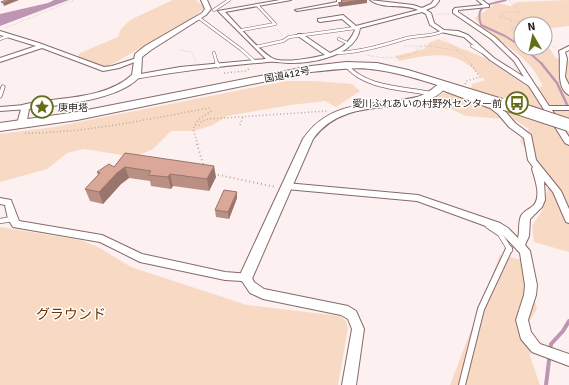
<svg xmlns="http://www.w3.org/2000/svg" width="569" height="385" viewBox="0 0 569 385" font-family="Signika,'Noto Sans JP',sans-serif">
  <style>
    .green { fill: #f8d9c3 }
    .water { fill: #be95b2 }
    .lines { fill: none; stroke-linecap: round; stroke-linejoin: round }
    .stream-far2 { stroke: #be95b2; stroke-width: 2 }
    .stream-far1 { stroke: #be95b2; stroke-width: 2.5 }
    .stream { stroke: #be95b2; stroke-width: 4 }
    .lane-far3-casing { stroke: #866a6a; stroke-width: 3.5 }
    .lane-far2-casing { stroke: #866a6a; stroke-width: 5 }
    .lane-far1-casing { stroke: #866a6a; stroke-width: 6 }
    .lane-casing { stroke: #866a6a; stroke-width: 8 }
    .street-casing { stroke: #866a6a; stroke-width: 2 }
    .secondary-casing { stroke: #866a6a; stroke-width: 2 }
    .highway-casing { stroke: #866a6a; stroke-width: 2 }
    .path-far2 { stroke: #b6a9a9; stroke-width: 1; stroke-dasharray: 0.5 2; stroke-linecap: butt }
    .path-far1 { stroke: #b6a9a9; stroke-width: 1.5; stroke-dasharray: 1 2.5; stroke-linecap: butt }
    .path { stroke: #b6a9a9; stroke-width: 2; stroke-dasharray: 1 3; stroke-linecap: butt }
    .lane-far3 { stroke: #fff; stroke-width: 2.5 }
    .lane-far2 { stroke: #fff; stroke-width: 3.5 }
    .lane-far1 { stroke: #fff; stroke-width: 4.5 }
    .lane { stroke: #fff; stroke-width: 6 }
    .street { fill: #fff; fill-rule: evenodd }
    .secondary { fill: #fff; fill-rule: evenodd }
    .highway { fill: #fff; fill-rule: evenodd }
    .highway-bridge-casing { stroke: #866a6a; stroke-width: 14; stroke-linecap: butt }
    .highway-bridge { stroke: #fff; stroke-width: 12 }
    .wall { fill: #bb9084 }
    .shaded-wall { fill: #99756b }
    .building { fill: #daa799; stroke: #99756b }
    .labels { text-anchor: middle; stroke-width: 3; stroke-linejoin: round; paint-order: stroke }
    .far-street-label { font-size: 10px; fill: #2a1e1e; stroke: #fff }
    .far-poi-label { font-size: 10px; fill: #2a1e1e; stroke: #fff; text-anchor: end }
    .near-park-label { font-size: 14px; fill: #6a3602; stroke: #fff }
  </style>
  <rect width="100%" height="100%" fill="#fdf0f0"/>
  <path class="green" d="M173 0H196L203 6V9L191 19 109 66 103 67 77 57 80 53 118 37 121 29 130 20Z
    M569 0V26L545 29V24H521V48H545V44C557 54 550 60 569 61V252L534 242 532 226 542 211 549 183 520 141 524 133 529 129 515 120 466 116 451 109 416 108V104L430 101 443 93 471 89 472 84 485 80C478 74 472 67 464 62 445 50 420 57 399 61L395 56 424 49 429 43 438 39 485 58 526 86 543 87C538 74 529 63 518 54 501 40 488 37 475 18L497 3 511 6 517 2Z
    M286 81H313L352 84 360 91 336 107 325 101 291 105 227 116 213 125 194 131H171L153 149 135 157 84 149 67 153 47 169 0 182V134L54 127Z
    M0 227 80 240 98 247 131 267 247 305 340 316 346 321 348 328 338 385H0Z
    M500 255 524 260 537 309 529 322 530 356 540 385H450Z"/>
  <path class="water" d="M54 0H69L0 26V14L48 3Z"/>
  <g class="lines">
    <path class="stream-far2" d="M506 0C490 5 474 3 481 25L505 36 521 46
      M524 48 542 64"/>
    <path class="stream-far1" d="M541 63 557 83 569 109"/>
    <path class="stream" d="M546 385 551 344 563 331 569 321"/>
    <g class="lane-far3-casing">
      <path id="lane-far3" d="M214 10 229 0
        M199 18 242 50 255 62
        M242 30 275 24 258 6
        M0 39 8 36
        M339 39 349 44
        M472 46 482 52
        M256 47 283 41 289 37 355 28
        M214 53 217 64
        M337 53C361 52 384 45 407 38 419 35 432 37 443 31"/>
    </g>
    <g class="lane-far2-casing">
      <path id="lane-far2" d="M217 63 218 66
        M346 65C365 89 405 88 433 94
        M0 96 3 87"/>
    </g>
    <g class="lane-far1-casing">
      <path id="lane-far1" d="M0 221 12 219
        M488 226 500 234 510 250"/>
    </g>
    <g class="lane-casing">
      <path id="lane" d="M462 385 481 309 509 249"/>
    </g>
    <g class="street-casing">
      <path id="street" d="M280 0H291L225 12C237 24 258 50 272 58 282 64 313 58 325 55L298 36V34H302L330 53C342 48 350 42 355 30L342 19 320 22 318 21V19L343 15 356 26 418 10C403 3 383 10 370 0L413 5 422 8 431 4 434 0H439V1L435 6 426 10 431 13 434 23 444 30 458 31 468 35 494 58 524 77 514 61 491 39 453 13V10L455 8 483 5 477 0H482L489 5V7L458 10V12L495 37 518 59 549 106H569V110H552L569 137V145L565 143 529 86 490 60 464 37 441 32 430 25 426 14 422 12 360 28C358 45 340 54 326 58 314 62 301 63 289 63 282 63 275 61 268 62 223 66 179 71 135 79L132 77 135 75 180 67 266 59 218 11Z
        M337 0H341V4L297 11 295 10 337 2Z
        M0 31 39 43 104 67 112 66 137 58 140 60 119 68 103 71 42 48 0 62V58L36 46 0 35Z
        M569 46V50L565 52 567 59 565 77 569 85V95C555 88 562 63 559 51Z
        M441 86 496 104 504 110 515 123 531 135 536 160 561 191 569 209V223L566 222 553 192 544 181 545 200 542 207 530 219 529 236 525 245 530 251 537 285 536 295 528 320 531 332 540 344 569 354V366L532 352 521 339 516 320 524 295 525 285 520 253 502 234 494 229 417 201 286 189 282 186 286 183 418 195 500 223 508 228 518 238C520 231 518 223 521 216 524 211 529 209 533 206 542 197 535 179 532 169L533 167 528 160 524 138 509 127 498 114 490 108 439 89V87Z
        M25 105 29 107 28 109 0 111V107Z
        M0 198 11 200 19 221 102 235 142 254 225 272 250 274 254 282 264 289 348 306 356 311 364 329 356 385H342L352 329 348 319 341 315 263 299 250 293 242 281 225 280 140 262 100 242 13 227 8 219 5 205 0 204Z"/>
    </g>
    <g class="secondary-casing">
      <path id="secondary" d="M201 0H207L211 9 206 15 151 50 142 57 141 75C123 100 58 105 29 109L26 126 22 127 17 124 22 105C58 96 102 101 132 75L135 54 145 46 202 13 205 9Z
        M444 82 447 83 448 85C420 123 350 88 313 139L251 281 246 283 241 281 239 277 303 139C332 97 374 107 417 97 429 94 436 84 444 82Z"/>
    </g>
    <g class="highway-casing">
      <path id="highway" d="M346 62 377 63 408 70 509 101 511 104 509 107H501C462 94 418 76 378 70 356 66 333 70 311 72L77 120 0 131V123L77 112 311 66Z"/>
    </g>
    <path class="path-far2" d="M509 0 520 12H505L499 17 511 19 510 21H525L511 29 521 34
      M493 4 500 0
      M436 14H449
      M5 28 74 0
      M277 29 282 36
      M443 38 468 59 471 64
      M545 44 557 48
      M404 46H431L459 51
      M180 50 192 52 196 62
      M366 55C384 59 401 59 418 52L416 50 425 45"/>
    <path class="path-far1" d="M224 73 246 71 250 68
      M465 84 466 81 480 77 470 63
      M195 125H199L202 121 208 119 327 111
      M240 125 243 117
      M25 133C87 133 148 119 209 108L211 111 198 120 193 129 198 145"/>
    <path class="path" d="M197 144 204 167
      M214 174 276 187"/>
    <use href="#lane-far3" class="lane-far3"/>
    <use href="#lane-far2" class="lane-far2"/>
    <use href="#lane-far1" class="lane-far1"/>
    <use href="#lane" class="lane"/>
    <use href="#street" class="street"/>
    <use href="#secondary" class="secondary"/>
    <use href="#highway" class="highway"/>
    <g class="highway-bridge-casing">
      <path id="highway-bridge" d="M505 104 569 125"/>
    </g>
    <use href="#highway-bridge" class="highway-bridge"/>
  </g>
  <path class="wall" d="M125 153 216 177 209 191 173 186 171 189 151 186 150 181 129 178 121 184 103 204 90 201 85 189 98 175 97 172 114 167Z
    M237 198 229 219 216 217 215 210Z"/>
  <path class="shaded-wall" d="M10 0H19L4 6 3 3Z
    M362 0H367V3L339 7V3Z
    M214 166 216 177 209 191 207 179Z
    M125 167 129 178 121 184 103 204 99 192 117 173Z
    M170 174 173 186 171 189 168 177Z
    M237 192V198L229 219 228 212Z"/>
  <path class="building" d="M6 0H10L3 3 1 2Z
    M342 0H362L339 3H338L342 2Z
    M125 153 214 166 207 179 170 174 168 177 148 175 151 171 125 167 117 173 99 192 85 189 100 173 97 172 109 164 114 167Z
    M224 190 237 192 228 212 215 210Z"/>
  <defs>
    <g id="bus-ring" transform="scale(1.15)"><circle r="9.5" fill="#fff" stroke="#636e16" stroke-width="1.5"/><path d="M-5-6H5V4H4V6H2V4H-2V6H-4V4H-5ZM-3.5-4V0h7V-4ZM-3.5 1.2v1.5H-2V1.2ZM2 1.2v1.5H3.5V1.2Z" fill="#636e16"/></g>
    <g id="sight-ring" transform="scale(1.15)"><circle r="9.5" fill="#fff" stroke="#636e16" stroke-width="1.5"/><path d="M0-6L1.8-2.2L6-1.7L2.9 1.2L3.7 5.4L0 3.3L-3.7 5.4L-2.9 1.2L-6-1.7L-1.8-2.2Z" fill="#636e16"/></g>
  </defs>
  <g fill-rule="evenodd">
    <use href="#bus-ring" x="517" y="103"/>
    <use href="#sight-ring" x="42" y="107"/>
  </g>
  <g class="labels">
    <g class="far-street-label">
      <text transform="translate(287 74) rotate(-11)" y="4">国道412号</text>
    </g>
    <g class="far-poi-label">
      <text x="502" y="107">愛川ふれあいの村野外センター前</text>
      <text x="58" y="111" text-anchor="start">庚申塔</text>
    </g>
    <g class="near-park-label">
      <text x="71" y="319">グラウンド</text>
    </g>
  </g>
  <g transform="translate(533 36) rotate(351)"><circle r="19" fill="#ffffff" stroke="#aaa5a5"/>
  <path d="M0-3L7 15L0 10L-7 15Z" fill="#636e16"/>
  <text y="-6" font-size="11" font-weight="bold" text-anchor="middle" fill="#2a1e1e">N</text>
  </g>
</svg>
